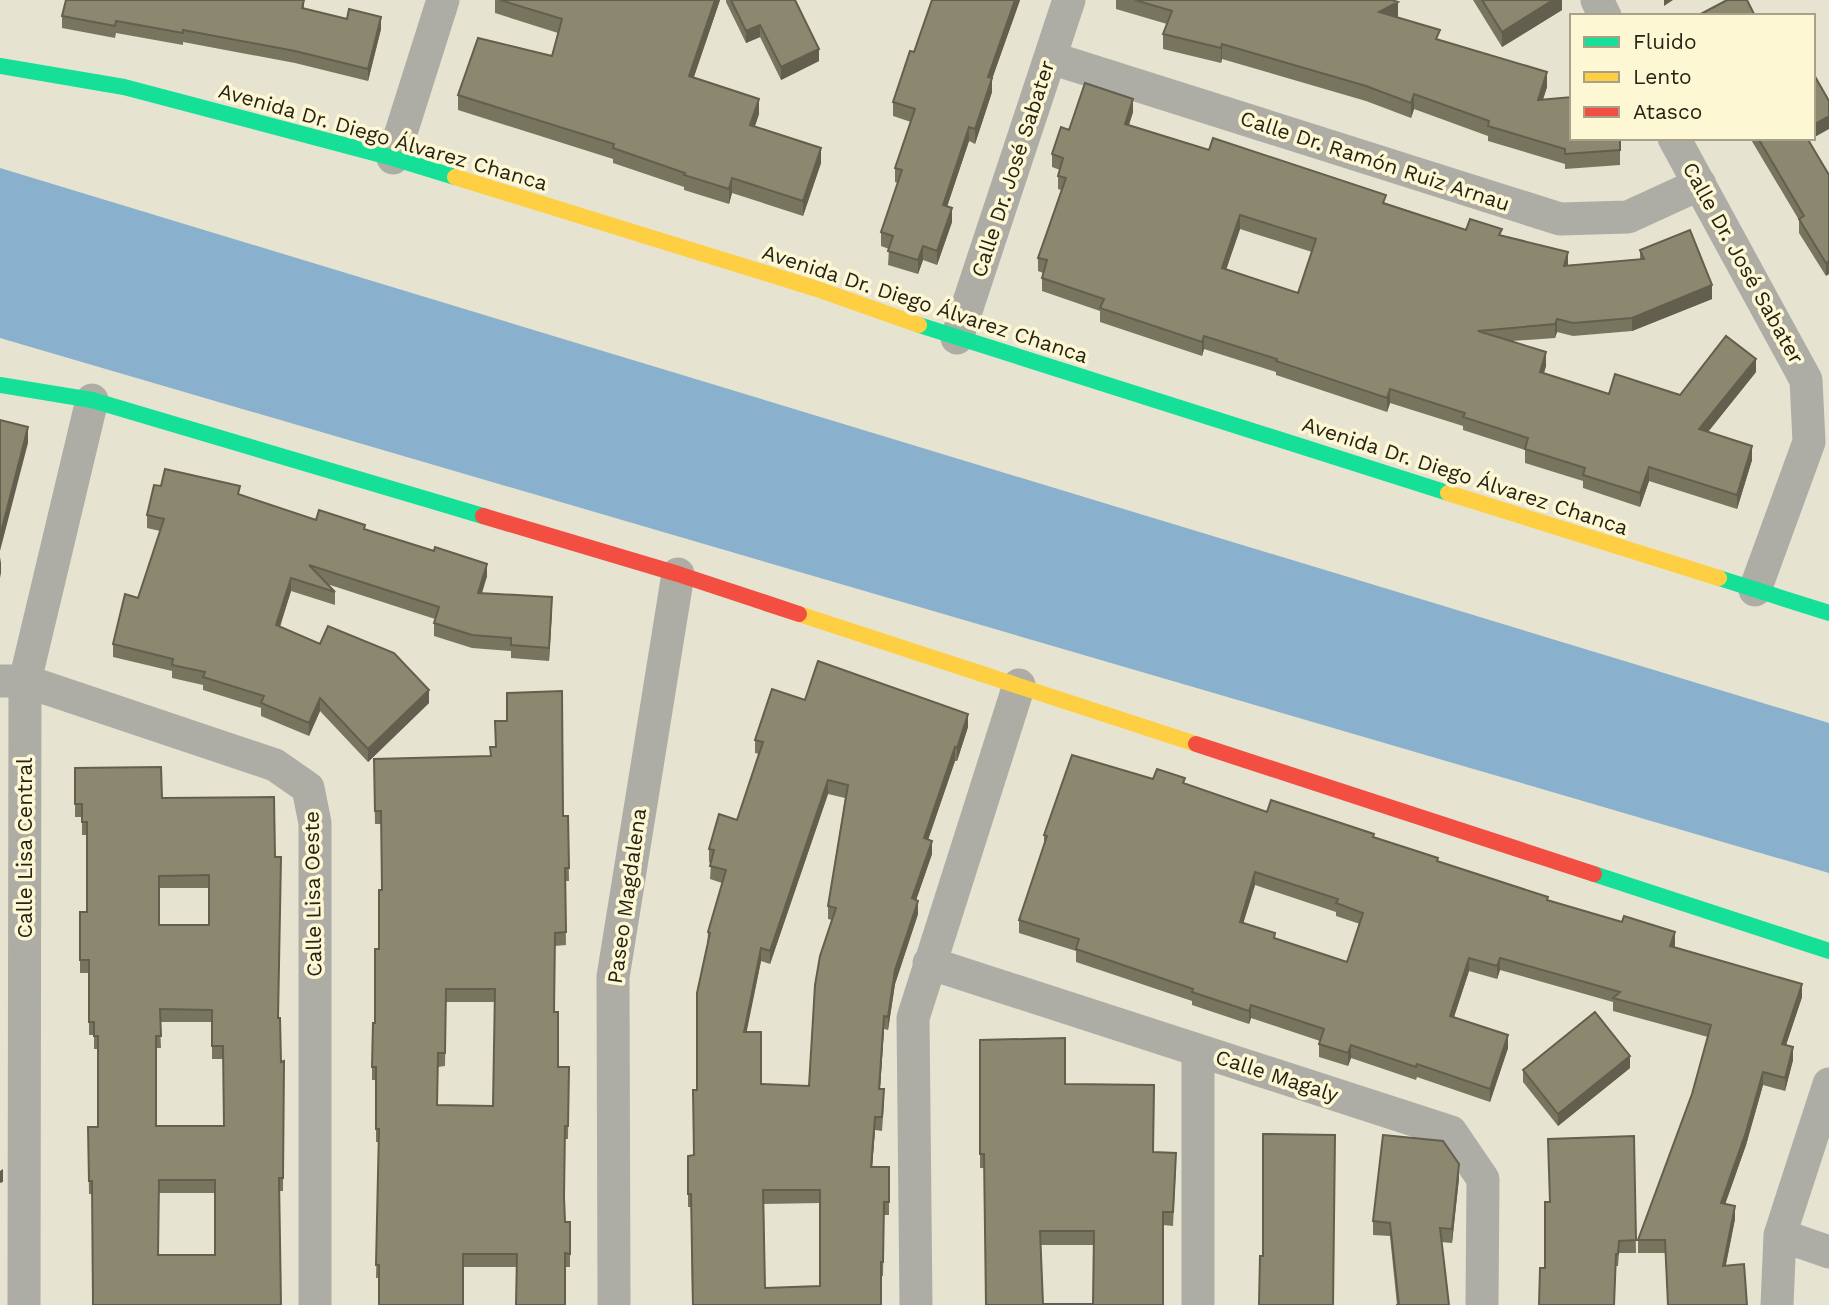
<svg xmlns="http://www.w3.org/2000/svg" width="1829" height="1305" viewBox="0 0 1829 1305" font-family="'Work Sans',sans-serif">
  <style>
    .water { fill: #89b0cc }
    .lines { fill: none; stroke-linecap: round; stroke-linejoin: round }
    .street { stroke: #adada6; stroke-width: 33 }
    .fast { stroke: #16e098; stroke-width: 16 }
    .slow { stroke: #ffcf43; stroke-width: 16 }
    .jam { stroke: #f24e42; stroke-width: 16 }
    .wall { fill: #78755f; fill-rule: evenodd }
    .shaded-wall { fill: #625f4e }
    .building { fill: #8c886f; stroke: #625f4e; stroke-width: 2; fill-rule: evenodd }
    .labels { text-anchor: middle; stroke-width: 7; stroke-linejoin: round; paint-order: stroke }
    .street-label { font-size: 21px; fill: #252315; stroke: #fef7d3 }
  </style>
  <rect width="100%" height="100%" fill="#e6e3d0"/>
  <path class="water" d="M0 168 1829 723V873L0 338Z"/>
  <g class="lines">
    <path class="street" d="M1597 0 1605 16
      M1051 58 1560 219 1628 217 1700 184
      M1674 138 1806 380 1809 442 1755 590
      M393 158 443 0
      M957 338 1069 0
      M0 681H25L275 765 308 788 315 823V1305
      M929 963 1451 1132 1483 1179 1482 1305
      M1198 1050V1305
      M1780 1235 1829 1252
      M24 1305 25 681 92 400
      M614 1305 613 977 678 574
      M916 1305 913 1018 1019 685
      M1777 1305 1780 1235 1829 1084"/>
    <path class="fast" d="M0 66 124 87 393 158 455 177
      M919 325 1448 493
      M0 385 92 400 483 516
      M1719 578 1829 613
      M1594 874 1829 951"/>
    <path class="slow" d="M455 177 817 289 919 325
      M1448 493 1719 578
      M799 614 1196 744"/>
    <path class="jam" d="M483 516 678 574 799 614
      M1196 744 1594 874"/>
  </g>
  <path class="wall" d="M65 0H304V8L381 29 368 81 295 63 183 42V45L116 33 115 38 62 28V16L66 0Z
    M495 0H720L694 77 759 114 755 126 821 163 803 216 732 193 729 204 684 190V187L613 163V159L458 110V95L552 56 558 33 495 13Z
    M726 0H795L819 61 781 80 760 37 746 43 726 2Z
    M932 0H1020L992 79V92L975 144 969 141 947 206 952 222 937 265 923 260 918 274 888 265 889 249 881 246V232L898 183 895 182V168L911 122 893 116V102L914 52Z
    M1116 0H1392L1398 17H1397L1440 40 1547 87 1543 99 1620 150V165L1565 169V164L1488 141V136L1414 109 1411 118 1366 101 1222 59 1221 63 1163 49V34L1167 24 1116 9Z
    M1473 0H1562V10L1502 47Z
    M1133 112 1129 125 1386 203 1466 230 1502 236 1568 265 1640 260V250L1712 299 1632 331 1573 336 1557 332 1555 338 1512 341 1546 366 1544 373 1609 394 1680 395 1756 372 1708 432 1752 460 1737 509 1649 481 1640 507 1583 488V481L1525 463V450L1463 430V426L1390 403 1387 412 1276 375V372L1204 349 1202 356 1100 322V311L1042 291V278L1043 273 1038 271V258L1061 190 1058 189V176L1060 170 1052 167V154L1069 130ZM1240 229 1312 252 1298 293 1226 269Z
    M1750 138H1813L1808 141 1829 175 1826 276 1799 233V220Z
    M161 486 240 495 316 520 365 529 487 576 482 593 552 609 549 661 511 658V651L472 648 434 636V623L435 619 327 584 335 592V605L291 591 280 627 429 703 368 762 320 711 309 736 261 716V708L203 690V685L172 678V671L113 657V644L138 598 160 531 147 528V515Z
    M805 700 968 727 957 761H955L928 839 932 854 916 900 918 914 895 984 888 1030 884 1029 880 1089 884 1103 882 1131 875 1130 872 1167H889V1215H884L883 1276H881V1305H692L691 1207H688V1156L694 1155 708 932 722 883 710 879 711 863 709 862V849L737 820 759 754 755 753V740ZM828 794 845 798 828 906V919L832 920 809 1086 761 1084 746 1032 761 961 770 964ZM820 1203V1286L765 1288 764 1204Z
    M374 759 563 816H568L569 881H565L566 945 555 946 554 1012 558 1067H569L568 1139H565V1222H570V1267H463L376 1278 379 1142H376V1080H372V1067L382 890 381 824H375ZM446 1002H495L493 1106 437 1105 438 1067 445 1066Z
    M75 768 162 798 275 857 278 1018 281 1062 284 1061 283 1191H279L281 1305H92V1194H89L88 1127H98V1049H94V1035H89V973H80V912H87V835H82V817H75ZM159 888H209V925H159ZM160 1022H212V1059H223L224 1126H156V1048H161ZM159 1193H215V1255H158Z
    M1153 779 1185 784 1267 812 1374 837 1438 862 1675 945 1674 947 1802 997 1786 1045 1793 1060 1785 1091 1763 1085 1746 1145 1725 1204 1735 1219 1726 1265 1747 1305H1668L1665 1253H1638V1240L1692 1094 1708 1037 1613 1011V1002L1500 970 1497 979 1469 971 1454 1017 1508 1048 1490 1102 1417 1077 1416 1080 1351 1058 1348 1066 1319 1057V1044L1320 1041 1251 1018 1249 1024 1192 1005V1001L1076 962V951L1019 933V920L1044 844V835ZM1255 885 1336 912V916L1360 924 1347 962 1275 938 1243 923Z
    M980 1040 1065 1084 1153 1152 1176 1166 1173 1226 1163 1225V1305H986L984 1168H980ZM1041 1245H1094L1093 1304H1043Z
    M1630 1068 1558 1126 1523 1082V1070Z
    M1634 1136 1636 1253H1619L1618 1266 1545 1268 1550 1202Z
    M1459 1178 1452 1243 1441 1242 1449 1305H1397L1390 1236 1373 1235V1221Z"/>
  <path class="shaded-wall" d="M715 0H720L689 91V76Z
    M1015 0H1020L992 79V92L975 144V129L988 77Z
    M1553 0H1562V10L1502 47V32Z
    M1664 0H1673L1664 6Z
    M1398 2V17L1379 27V12Z
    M381 17V29L368 81V69Z
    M760 25V37L746 43V31Z
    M1222 44V59L1221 63V48Z
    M819 49V61L781 80V67Z
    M1547 72V87L1538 115V100Z
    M1414 94V109L1411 118V103Z
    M759 99V114L750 140V125Z
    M1133 99V112L1125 137V124Z
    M1829 116V129L1813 138V125Z
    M969 127V141L943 219V205Z
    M821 148V163L803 216V201Z
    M732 178V193L729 204V189Z
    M952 208V222L937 265V251Z
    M1240 215V229L1222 282V268Z
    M923 246V260L918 274V260Z
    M1568 252V266H1564Z
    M1829 261V274L1826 276V263Z
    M1712 285V299L1632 331V318Z
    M1557 319V332L1555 338V324Z
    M1204 336V349L1202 356V342Z
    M1546 352V366L1540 385V372Z
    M1756 359V372L1699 443V429Z
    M1390 389V403L1387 412V398Z
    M28 427V443L0 551V536Z
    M1752 446V460L1737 509V495Z
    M1649 467V481L1640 507V493Z
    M1 557V573L0 578V563Z
    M487 564V576L478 605V593Z
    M291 578V591L276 638V625Z
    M552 597V609L549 661V648Z
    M429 690V703L368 762V749Z
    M320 698V711L309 736V723Z
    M968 714V727L957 761V748Z
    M955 747V761L924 852V838Z
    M828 780V794L770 964V951Z
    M932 841V854L912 912V898Z
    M1255 872V885L1240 934V922Z
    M918 901V914L895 984 888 1030V1017L895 970Z
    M1675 932V945L1670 959V946Z
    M761 948V961L744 1045V1032Z
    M1469 958V971L1450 1029V1016Z
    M1500 958V970L1497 979V966Z
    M1802 984V997L1782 1057V1044Z
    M1251 1005V1018L1249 1024V1011Z
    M884 1016V1029L879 1103V1089Z
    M1508 1035V1048L1490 1102V1089Z
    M1351 1045V1058L1348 1066V1053Z
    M1793 1047V1060L1785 1091V1078Z
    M1630 1056V1068L1558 1126V1114Z
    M1763 1072V1085L1746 1145 1721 1216V1203Z
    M875 1117V1130L871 1181V1167Z
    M1459 1164V1178L1452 1243V1229Z
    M3 1169V1182L0 1183V1171Z
    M1735 1206V1219L1723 1278V1266Z"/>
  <path class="building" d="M66 0H304L302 8 347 19 349 9 381 17 368 69 295 51 183 30V33L116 21 115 26 62 16Z
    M500 0H715L689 76 759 99 750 125 821 148 803 201 732 178 729 189 684 175 685 173 613 148 614 144 458 95 478 38 552 56 562 19Z
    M731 0H795L819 49 781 67 760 25 746 31Z
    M932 0H1015L988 77 992 78 975 129 969 127 943 205 952 208 937 251 923 246 918 260 888 251 893 236 881 232 902 170 895 168 915 109 893 102 910 51 914 52Z
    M1135 0H1392L1398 2 1379 12 1440 30 1436 39 1547 72 1538 100 1572 97V138H1620V150L1565 154V149L1488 126 1489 121 1414 94 1411 103 1366 86 1222 44 1221 48 1163 34 1172 11Z
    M1482 0H1553L1502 32Z
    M1727 0H1747L1755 16H1697Z
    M1813 73 1829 101V116L1813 125Z
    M1085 83 1133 99 1125 124 1209 150 1213 138 1386 195 1383 203 1466 230 1470 219 1502 229 1499 235 1568 252 1564 266 1644 259 1640 250 1690 230 1712 285 1632 318 1573 323 1557 319 1555 324 1478 331 1546 352 1540 372 1609 394 1615 374 1680 395 1726 336 1756 359 1699 429 1752 446 1737 495 1649 467 1640 493 1583 475 1585 468 1525 449 1528 438 1463 417 1465 413 1390 389 1387 398 1276 361 1277 359 1204 336 1202 342 1100 308 1104 299 1042 278 1047 260 1038 258 1066 178 1058 176 1063 158 1052 154 1061 127 1069 130ZM1240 215 1316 239 1298 293 1222 268Z
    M1758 138H1807L1829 175V261L1826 263 1799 219 1804 216Z
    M0 420 28 427 0 536Z
    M165 469 240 486 238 494 316 520 319 510 365 525 364 529 434 551 435 547 487 564 478 593 552 597 549 648 511 645V638L472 635 434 623 439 607 309 565 335 592 291 578 276 625 320 644 328 626 394 653 429 690 368 749 320 698 309 723 261 703 264 696 203 677 205 672 172 665 173 659 113 644 125 594 138 598 164 519 147 515 154 485 161 486Z
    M818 661 968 714 957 748 955 747 924 838 932 841 912 898 918 901 895 970 888 1017 884 1016 879 1089H884L882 1117H875L871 1167H889V1202H884L883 1262H881V1305H693L691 1194H688V1156L694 1155 693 1090H697V993L710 933 708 932 726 870 710 866 714 850 709 849 719 814 737 820 763 742 755 740 772 689 805 700ZM828 780 848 785 828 906 836 908 820 956 815 985 809 1086 761 1084V1032H744L761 948 770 951ZM763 1190H820V1286L765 1288Z
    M562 691 563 816H568L569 868H565L566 932 555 933 554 1012H558V1067H569L568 1126H565L564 1197 565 1222H570V1254L565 1253V1305H516L517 1254H463V1305H379V1265H376L379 1129H376V1067H372L373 1023H375V949H379V890H382L381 811H375L374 759 491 756 490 747H496L495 721H507V693ZM446 989H495L493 1106 437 1105 438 1053H445Z
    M1072 755 1153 779 1157 769 1185 778 1183 783 1267 812 1271 800 1374 834 1373 837 1438 858 1437 861 1548 897 1547 900 1622 922 1624 916 1675 932 1670 946 1802 984 1782 1044 1793 1047 1785 1078 1763 1072 1746 1132 1721 1203 1735 1206 1723 1266 1744 1264 1747 1305H1668L1665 1240H1638L1692 1094 1711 1025 1613 998 1620 992 1500 958 1497 966 1469 958 1450 1016 1508 1035 1490 1089 1417 1064 1416 1067 1351 1045 1348 1053 1319 1044 1324 1029 1251 1005 1249 1011 1192 992 1193 989 1076 949 1079 939 1019 920 1047 836 1044 835ZM1255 872 1338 899 1336 903 1363 913 1347 962 1274 938 1275 933 1240 922Z
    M161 767 162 798 274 797 275 857H281L278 1018H280L281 1062 284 1061 283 1178H279L281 1305H93L92 1181H89L88 1127H98V1036H94V1022H89V960H80V912H87V822H82V804H75V768ZM209 875V925H159V876ZM160 1009 212 1010V1046H223L224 1126H156V1036H161ZM159 1180H215V1255H158Z
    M1595 1012 1630 1056 1558 1114 1523 1070Z
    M1065 1038V1084L1154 1085 1153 1152 1176 1153 1173 1212H1163V1305H986L984 1154H980V1040ZM1040 1231H1094L1093 1304H1043Z
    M1263 1134 1335 1135 1333 1305H1259L1260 1256H1263Z
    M1383 1135 1443 1141 1459 1164 1452 1229 1440 1228 1449 1305H1396H1399L1390 1223 1373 1221Z
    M1634 1136 1636 1240 1619 1241 1618 1254H1616L1614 1305H1539L1540 1268H1545V1202H1550L1548 1139Z"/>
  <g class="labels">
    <g class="street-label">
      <text transform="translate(383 137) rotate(16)" y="7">Avenida Dr. Diego Álvarez Chanca</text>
      <text transform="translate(1375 161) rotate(18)" y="7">Calle Dr. Ramón Ruiz Arnau</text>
      <text transform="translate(1013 169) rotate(-72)" y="7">Calle Dr. José Sabater</text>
      <text transform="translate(1743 263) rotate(61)" y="7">Calle Dr. José Sabater</text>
      <text transform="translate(925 304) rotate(18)" y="7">Avenida Dr. Diego Álvarez Chanca</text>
      <text transform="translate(1465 476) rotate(18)" y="7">Avenida Dr. Diego Álvarez Chanca</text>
      <text transform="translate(25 848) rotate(-90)" y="7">Calle Lisa Central</text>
      <text transform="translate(313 894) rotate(-91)" y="7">Calle Lisa Oeste</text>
      <text transform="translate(627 896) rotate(-82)" y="7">Paseo Magdalena</text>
      <text transform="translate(1277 1076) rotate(18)" y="7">Calle Magaly</text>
    </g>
  </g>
  <rect x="1570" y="14" width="245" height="126" fill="#fef7d3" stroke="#a7a287" stroke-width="2"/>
  <rect x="1584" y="37" width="35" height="10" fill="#16e098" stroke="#a7a287" stroke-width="2"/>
  <text x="1633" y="49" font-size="21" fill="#252315">Fluido</text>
  <rect x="1584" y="72" width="35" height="10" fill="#ffcf43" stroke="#a7a287" stroke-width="2"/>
  <text x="1633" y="84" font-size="21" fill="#252315">Lento</text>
  <rect x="1584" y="107" width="35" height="10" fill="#f24e42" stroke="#a7a287" stroke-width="2"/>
  <text x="1633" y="119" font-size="21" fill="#252315">Atasco</text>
</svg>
